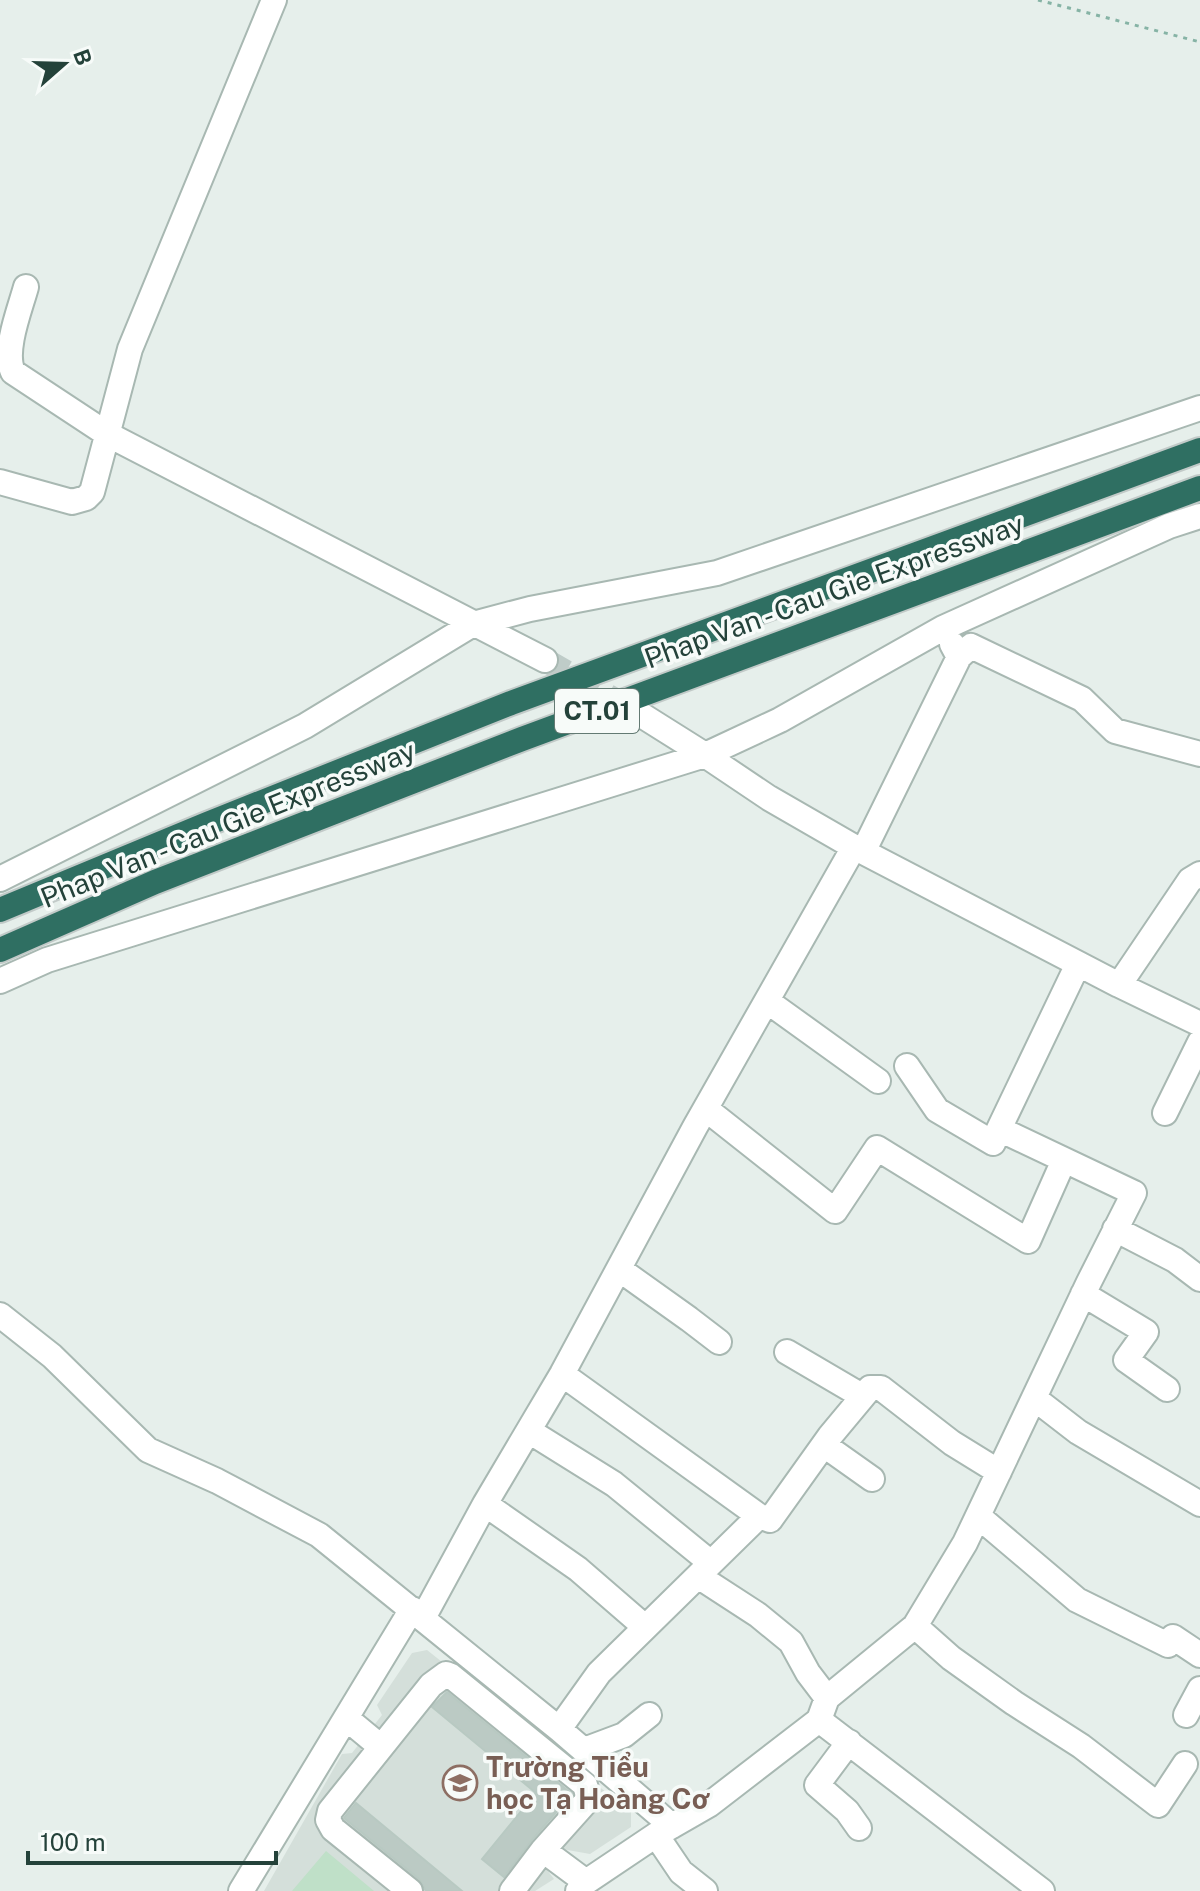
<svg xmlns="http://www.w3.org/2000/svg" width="1200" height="1891" viewBox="0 0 1200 1891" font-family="'Public Sans',sans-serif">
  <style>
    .built { fill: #d4dfda }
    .green { fill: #bfe0c8 }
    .building { fill: #bbcac4; stroke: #b8c9c2; stroke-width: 2 }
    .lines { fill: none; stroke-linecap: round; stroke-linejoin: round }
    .minor-tunnel { stroke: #bfccc8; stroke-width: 24; stroke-dasharray: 24 12; stroke-linecap: butt }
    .minor-casing { stroke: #a8b8b2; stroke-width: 28 }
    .highway-casing { stroke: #c2cac8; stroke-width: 28 }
    .path { stroke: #86b3a5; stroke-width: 3; stroke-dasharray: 4 6; stroke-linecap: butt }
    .minor { stroke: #fff; stroke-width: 24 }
    .highway { stroke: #2f6f62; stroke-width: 24 }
    .labels { text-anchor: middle; stroke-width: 7; stroke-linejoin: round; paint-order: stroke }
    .shield { fill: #f7fbf9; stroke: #637a73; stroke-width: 2 }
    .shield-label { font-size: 26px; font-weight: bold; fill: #24423a }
    .street-label { font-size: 28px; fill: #24423a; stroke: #f7fbf9 }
    .education-label { font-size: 28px; font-weight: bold; fill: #785e54; stroke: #f7fbf9; text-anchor: start }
  </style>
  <rect width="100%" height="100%" fill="#e6efeb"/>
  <path class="built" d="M427 1650 631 1812V1827L590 1854 562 1849 547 1870 554 1879 535 1891H264L342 1754 352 1753 382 1715 377 1705 412 1653Z"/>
  <path class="green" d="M326 1851 374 1891H292Z"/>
  <path class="building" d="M447 1692 572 1794 532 1840 504 1877 482 1859 536 1793 432 1707Z
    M356 1803 462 1891H426L419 1879 345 1819 344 1818Z"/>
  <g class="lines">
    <path class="minor-tunnel" d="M545 660 633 710"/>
    <g class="minor-casing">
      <path id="minor" d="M26 287C20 309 3 351 13 372L107 434 545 660
        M0 482 72 502 86 498 92 492 130 349 274 0
        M959 657 971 646 1082 699 1115 731 1200 754
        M643 716 705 755 769 798 854 847 1119 985 1200 1024
        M863 852 959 657 952 644
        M0 879 305 726 473 624 530 609 717 573 1200 408
        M0 981 47 960 705 755 780 720 943 628 1169 526 1200 516
        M1119 985 1190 880 1200 874
        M767 1001 878 1081
        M706 1109 835 1211 877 1148 1028 1241 1064 1160
        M1165 1113 1200 1042
        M999 1129 1078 964
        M1115 1229 1175 1260 1200 1279
        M619 1269 689 1319 719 1342
        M1083 1294 1146 1332 1126 1360 1167 1389
        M0 1315 52 1356 148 1450 217 1481 319 1535 559 1729 672 1826
        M787 1352 862 1396
        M562 1374 759 1516 770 1520 830 1436 870 1388H881L952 1443 999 1472
        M1034 1398 1078 1432 1200 1504
        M529 1431 614 1484 711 1563
        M824 1445 872 1479
        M485 1504 578 1569 645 1627
        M978 1516 1077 1600 1168 1645 1173 1637 1200 1655
        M698 1576 758 1615 791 1642 808 1673 827 1698
        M423 1618 485 1504 562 1374 695 1127 854 847
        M915 1626 951 1658 1014 1703 1081 1746 1158 1805 1185 1764
        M1186 1715 1200 1689
        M346 1718 381 1747
        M819 1720 1042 1891
        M559 1729 599 1673 759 1516
        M849 1742 817 1785 847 1811 859 1828
        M584 1750 624 1735 649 1715
        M656 1835 681 1872 705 1891
        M543 1850 586 1882
        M241 1891 412 1609
        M410 1891 333 1829 328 1820 330 1811 431 1685 446 1674 451 1676 585 1785C587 1792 589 1796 585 1803L543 1850 512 1891
        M578 1891 586 1882 656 1835 710 1804 819 1720 827 1698 915 1626 965 1543 1089 1282 1134 1193 999 1129 993 1143 937 1110 907 1066"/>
    </g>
    <g class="highway-casing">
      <path id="highway" d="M0 910 207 824 511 703 1200 450
        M0 950 155 882 522 739 1200 488"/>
    </g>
    <path class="path" d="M1038 0 1200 42"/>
    <use href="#minor" class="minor"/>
    <use href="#highway" class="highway"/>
  </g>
  <defs>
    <g id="school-ring" transform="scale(1.8)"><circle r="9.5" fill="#f7fbf9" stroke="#8d6e63" stroke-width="1.5"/><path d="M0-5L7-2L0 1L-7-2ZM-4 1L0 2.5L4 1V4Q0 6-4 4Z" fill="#8d6e63"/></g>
  </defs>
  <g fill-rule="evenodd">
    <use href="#school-ring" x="460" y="1783"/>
  </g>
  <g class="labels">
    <rect class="shield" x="555" y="689" width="84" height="44" rx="6"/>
    <g class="shield-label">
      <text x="597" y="720">CT.01</text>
    </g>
    <g class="street-label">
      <text transform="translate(834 591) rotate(-20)" y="10">Phap Van - Cau Gie Expressway</text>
      <text transform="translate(228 824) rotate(-22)" y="10">Phap Van - Cau Gie Expressway</text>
    </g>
    <g class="education-label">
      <text x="486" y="1777">Trường Tiểu<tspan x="486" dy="32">học Tạ Hoàng Cơ</tspan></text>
    </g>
  </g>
  <g transform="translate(64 64) rotate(70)" stroke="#f7fbf9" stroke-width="6" paint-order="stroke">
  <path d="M0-6L14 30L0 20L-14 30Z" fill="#24423a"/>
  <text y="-12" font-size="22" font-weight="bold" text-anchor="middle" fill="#24423a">B</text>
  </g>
  <path d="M28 1851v12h248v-12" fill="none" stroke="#24423a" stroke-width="4"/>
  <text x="40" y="1851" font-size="24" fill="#24423a" stroke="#f7fbf9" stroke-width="6" paint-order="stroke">100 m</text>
</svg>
